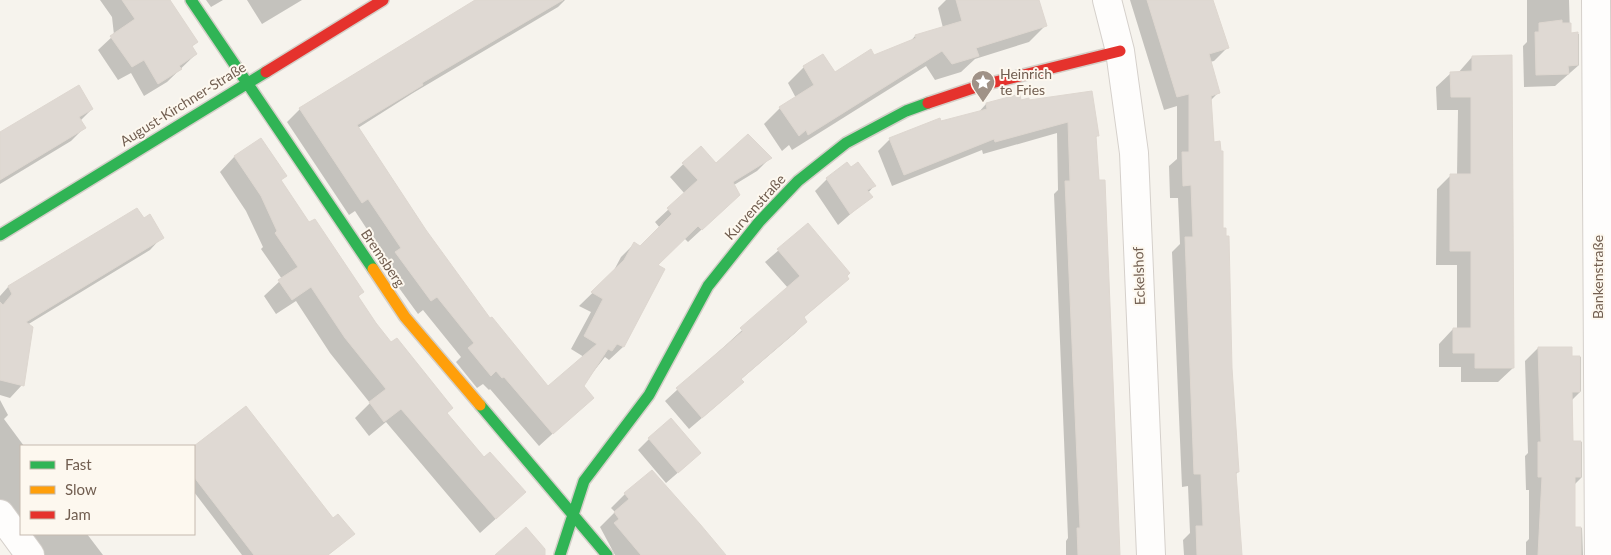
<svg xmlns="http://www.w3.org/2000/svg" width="1611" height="555" viewBox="0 0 1611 555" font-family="Lato,sans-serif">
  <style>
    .shadow { fill: #0003 }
    .building { fill: #dfd9d3; stroke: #ded7d0 }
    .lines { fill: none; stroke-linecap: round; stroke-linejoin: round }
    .street-casing { stroke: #d5d0cb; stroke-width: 30 }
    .fast-casing { stroke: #d4cfc8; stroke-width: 14 }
    .slow-casing { stroke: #d4cfc8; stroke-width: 14 }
    .jam-casing { stroke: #d4cfc8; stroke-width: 14 }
    .street { stroke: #fefdfc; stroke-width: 28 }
    .fast { stroke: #30b455; stroke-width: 11 }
    .slow { stroke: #ff9f0a; stroke-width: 11 }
    .jam { stroke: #e5322d; stroke-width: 11 }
    .labels { text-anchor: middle; stroke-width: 4; stroke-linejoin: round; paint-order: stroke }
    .poi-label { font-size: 14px; fill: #715e50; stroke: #fdf8ef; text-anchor: start }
    .street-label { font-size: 14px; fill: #715e50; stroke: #fdf8ef }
  </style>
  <rect width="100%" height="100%" fill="#f6f3ed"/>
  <path class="shadow" d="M100 0H169L197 42 191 47 196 54 167 82 144 96 131 73 118 80 98 50 114 35 112 17Z
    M206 0H223L211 7Z
    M247 0H302L262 24Z
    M478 0H565L558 7 413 93 358 128 425 231 490 320 548 388 584 357 571 349 591 312 579 306 612 274 621 257 634 244 640 247 660 228 655 222 685 194 670 177 701 147 716 165 770 158 757 171 734 185 725 208 688 242 684 238 656 266 664 270 623 347 609 360 605 357 582 386 592 398 539 446 490 389 489 390 483 384 477 388 456 362 461 357 423 310 418 314 383 266 388 261 355 211 349 215 287 122 300 109Z
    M946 0H1038L1045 26 1029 42 975 59 961 72 935 80 926 66 792 150 789 145 782 151 764 124 780 108 796 98 788 83 804 67 822 56 834 74 909 43 915 36 943 28 938 8Z
    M1130 0H1212L1227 48 1214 61 1210 62 1218 93 1210 101 1222 229 1238 472 1235 475 1240 555H1184L1183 540 1190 533 1188 486 1182 487 1172 252 1180 244 1178 198H1170L1169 166 1177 159V106L1164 110Z
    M1527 0H1569L1570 34H1579V65L1555 86 1524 87 1523 46 1527 42Z
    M1611 34V78L1600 76V45Z
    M1472 57 1513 368 1498 382H1461V367H1439V344L1453 329H1457V265H1436L1437 189 1451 175H1457L1458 110H1437L1436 87 1451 73H1458Z
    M1021 101 1029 102 1098 135 1095 138 1119 555H1066V541L1068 538 1054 194 1058 190 1057 133 983 154 982 150 892 186 878 151 890 139 978 113 986 104Z
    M92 109 80 121 84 128 71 141 0 184V134Z
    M260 140 280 181 309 224 362 292 358 297 374 324 446 414 509 507 480 533 386 422 369 436 355 418 370 403 330 353 296 301 276 314 264 296 282 279 261 249 263 247 246 211 220 172 234 157Z
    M851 169 874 186 868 193 871 196 838 225 815 191 827 179Z
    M137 209 143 220 162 237 150 250 27 325 22 385 10 398 0 395V296L8 287Z
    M808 225 848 279 803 318 806 322 794 334 740 380 742 382 730 394 689 429 665 401 788 288 765 262Z
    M1538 348 1571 357H1581V391L1571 401 1572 442H1582V477L1573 486 1574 527 1582 528 1583 555H1526V542L1529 539V490H1526L1525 456 1528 453 1525 361Z
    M0 400 8 415 4 419 24 446H21V534H87L103 555H36L0 504Z
    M246 408 333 520 353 534 328 555H242L194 492V447Z
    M649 439 689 463 666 483 638 450Z
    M625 494 725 555H615L600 527 615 512 611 508Z"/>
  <path class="building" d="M122 0H170L198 42 192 46 197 54 179 66 182 69 158 84 144 60 132 67 110 36 135 19Z
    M475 0H563L422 83 423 85 357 125 426 230 490 318 492 317 548 386 597 344 584 336 603 299 591 292 624 260 634 242 640 246 672 214 667 208 698 180 682 163 701 146 716 163 748 134 772 158 733 182 740 195 702 230 698 226 658 265 665 269 624 347 617 344 612 351 608 349 584 386 594 398 553 434 504 377 502 378 496 371 491 376 468 348 474 343 437 297 431 301 395 252 401 248 368 199 362 203 299 108Z
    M956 0H1039L1047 26 976 48 979 56 952 64 942 51 808 135 806 130 799 136 779 107 814 85 803 66 823 54 835 72 871 49 874 55 916 38 915 35 962 21Z
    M1147 0H1213L1229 48 1209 54 1220 93 1211 96 1214 142 1220 141 1221 151H1223V228H1226V236H1229L1232 368 1239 472H1236L1242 555H1197L1196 526H1203L1201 474H1194L1185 237H1193L1191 185 1183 186 1182 152H1189V94L1177 97Z
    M1562 20V23H1571V33L1578 32V65L1568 66 1569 74 1536 75 1535 32H1539V23Z
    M1512 55 1514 368H1475V353H1453V328H1471V251H1450V174H1471V97H1451L1450 72 1472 71V56Z
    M79 85 93 109 79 117 86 128 0 180V132Z
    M1092 91 1099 136H1096L1099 180H1105L1120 555H1078L1077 528H1080L1065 181H1070L1068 122 995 142 994 139 904 175 889 138 940 118 941 121 987 109 986 103 1020 94 1021 100 1029 98V100Z
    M261 138 287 176 281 180 309 222 315 219 364 292 358 296 376 323 391 342 397 338 453 408 447 413 484 457 490 452 526 492 496 519 401 409 384 422 369 402 386 389 345 338 311 287 292 300 278 280 298 267 275 233 277 231 261 196 234 156Z
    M847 162 851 167 858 162 876 186 867 190 873 197 850 214 826 178Z
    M137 208 144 218 150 214 164 238 26 322 33 327 24 386 0 380V302L3 305 12 294 8 286Z
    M808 223 850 273 847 276 849 279 804 317 807 322 741 379 744 382 702 418 676 388 743 331 740 328 800 276 777 249Z
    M1538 347H1572V356H1580V392H1572L1573 441H1581V477H1575V527H1581V555H1538L1542 477H1538V442H1541Z
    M246 406 333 518 338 514 355 534 328 555H254L194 477V446Z
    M671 418 701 453 678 473 648 438Z
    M652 470 700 524 726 555H641L614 523 619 519 614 512 629 499 624 493Z
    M526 527 545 549V555H495Z"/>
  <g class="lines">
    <g class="street-casing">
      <path id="street" d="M1107 0 1120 51 1134 153 1151 555
        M1596 0 1599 555
        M0 514 30 555"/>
    </g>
    <g class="fast-casing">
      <path id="fast" d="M191 0 373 269
        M0 235 266 72
        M480 405 607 555
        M560 555 584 481 649 395 708 286 759 222 798 181 846 143 906 111 928 103"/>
    </g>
    <g class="slow-casing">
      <path id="slow" d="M373 269 405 317 480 405"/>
    </g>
    <g class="jam-casing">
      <path id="jam" d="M266 72 383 0
        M928 103 979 86 1120 51"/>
    </g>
    <use href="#street" class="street"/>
    <use href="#fast" class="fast"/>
    <use href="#slow" class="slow"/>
    <use href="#jam" class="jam"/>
  </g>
  <defs>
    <g id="sight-pin" transform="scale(1.25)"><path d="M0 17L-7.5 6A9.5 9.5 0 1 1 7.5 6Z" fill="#a09287" stroke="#fdf8ef"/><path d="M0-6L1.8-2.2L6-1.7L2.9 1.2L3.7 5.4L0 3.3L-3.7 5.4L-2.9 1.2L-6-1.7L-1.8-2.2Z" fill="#fff"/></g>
  </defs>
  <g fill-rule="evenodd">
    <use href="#sight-pin" x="983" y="82"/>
  </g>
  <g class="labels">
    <g class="poi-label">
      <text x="1000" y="79">Heinrich<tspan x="1000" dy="16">te Fries</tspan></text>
    </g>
    <g class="street-label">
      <text transform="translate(183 104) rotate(-32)" y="5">August-Kirchner-Straße</text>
      <text transform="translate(755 207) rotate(-48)" y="5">Kurvenstraße</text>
      <text transform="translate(383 258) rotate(56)" y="5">Bremsberg</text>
      <text transform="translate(1139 276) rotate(-92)" y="5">Eckelshof</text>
      <text transform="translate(1598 277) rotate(-90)" y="5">Bankenstraße</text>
    </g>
  </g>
  <rect x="20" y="445" width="175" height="90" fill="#fdf8ef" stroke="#c5baaf"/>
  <rect x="30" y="461" width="25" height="8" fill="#30b455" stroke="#c5baaf"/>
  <text x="65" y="470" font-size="15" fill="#715e50">Fast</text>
  <rect x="30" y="486" width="25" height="8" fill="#ff9f0a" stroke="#c5baaf"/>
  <text x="65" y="495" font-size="15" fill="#715e50">Slow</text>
  <rect x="30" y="511" width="25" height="8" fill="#e5322d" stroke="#c5baaf"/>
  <text x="65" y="520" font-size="15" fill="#715e50">Jam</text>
</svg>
